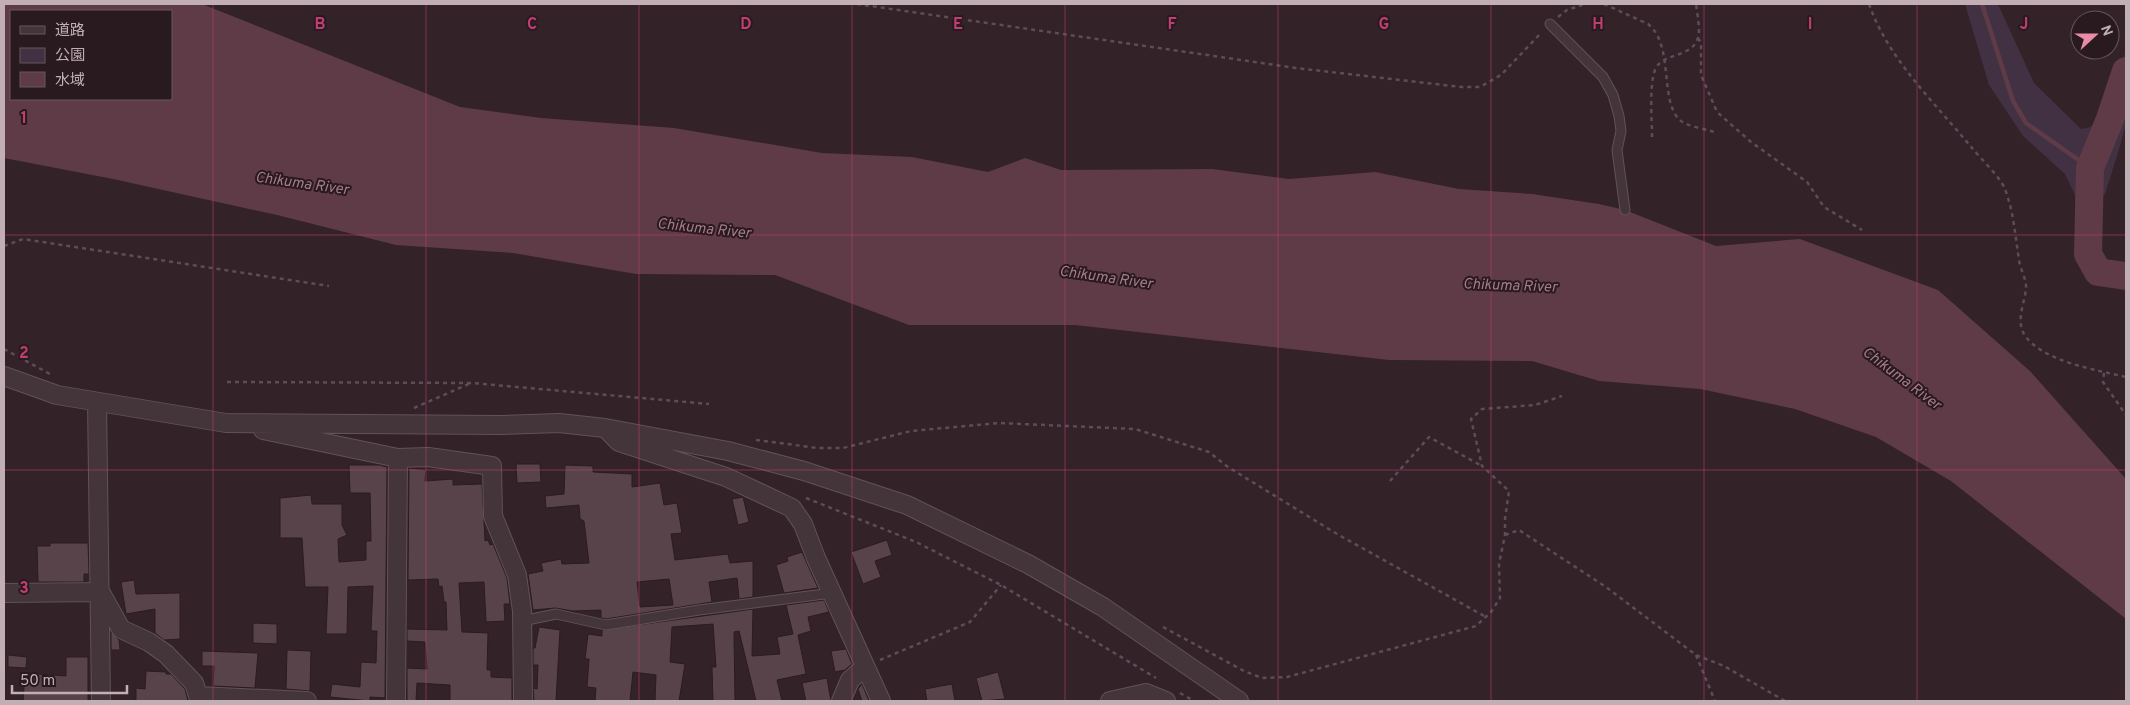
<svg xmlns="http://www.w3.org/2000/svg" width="2130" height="705" viewBox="0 0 2130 705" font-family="Overpass,'Noto Sans JP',sans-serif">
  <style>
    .green { fill: #413142 }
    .water { fill: #5e3b47; fill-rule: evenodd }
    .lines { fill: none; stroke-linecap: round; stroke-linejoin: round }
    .stream { stroke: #5e3b47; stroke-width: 4.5 }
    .river { stroke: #5e3b47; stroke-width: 28 }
    .building { fill: #58434b; stroke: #2b1c21; fill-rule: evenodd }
    .lane-casing { stroke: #625258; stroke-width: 11 }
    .street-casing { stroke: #625258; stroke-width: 20 }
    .path { stroke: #5d4c59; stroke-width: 2.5; stroke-dasharray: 4 4; stroke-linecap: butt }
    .lane { stroke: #44353a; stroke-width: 9 }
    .street { stroke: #44353a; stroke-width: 18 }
    .grid { fill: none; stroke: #c23e72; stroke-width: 1; stroke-opacity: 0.55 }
    .labels { text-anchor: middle; stroke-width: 4; stroke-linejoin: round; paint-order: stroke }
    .water-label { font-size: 15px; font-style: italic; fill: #a67b8a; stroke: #291a1f }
    .grid-label { font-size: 16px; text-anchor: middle; font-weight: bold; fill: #c23e72; stroke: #291a1f; stroke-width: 4; stroke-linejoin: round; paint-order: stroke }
  </style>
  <rect width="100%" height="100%" fill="#332228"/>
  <path class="green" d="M1965 4H1998L2034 83 2081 129C2087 128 2092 127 2096 123 2109 111 2119 69 2126 50V124L2118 153 2105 194 2075 218V195L2065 174 2023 136 1989 85Z"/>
  <path class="water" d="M4 4H202L460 107 541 118 674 128 822 153 912 157 988 172 1025 158 1061 170 1212 169 1289 179 1375 172 1459 189 1532 194 1599 204 1625 210 1716 246 1800 239 1938 290 2031 372 2126 479V619L1951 481 1876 437 1795 409 1700 389 1599 381 1532 361 1389 360 1075 325H909L775 275 636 274 513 253 396 245 277 215 113 179 4 158ZM11 11H171V99H11Z"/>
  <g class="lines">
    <path class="stream" d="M1982 4 2013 101 2026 123 2090 168"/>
    <path class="river" d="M2126 71 2110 119 2090 168 2088 254 2098 272 2126 276"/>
  </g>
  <path class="building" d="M516 464H540L541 482 517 483Z
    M349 465H379L387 467 385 698 370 697V701L330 697 332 684 360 687 361 662 376 663 377 631H371L373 586 348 587 347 634H326L328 587H305L302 538H280V498L311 495 312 504H342V525L347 535 338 539 339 562 366 560V541H371L370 493H350Z
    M565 465 593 466V472L632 474V487L660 483 664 505 677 503 682 533 671 534 675 560 728 554 730 563 753 561V597L739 599 737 578 709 582 712 602 606 619 601 618V610L573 611 555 608 533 610 528 574 543 571 541 563 561 559 562 564 589 563 584 521 580 519 579 505 546 508 545 496 564 494ZM669 579 673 605 640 607 637 582Z
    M409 468 426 470 425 481 453 479V485L482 484 485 541 488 540 490 545 493 544 507 578 510 604H504L505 621 486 622 484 582 459 583 462 632 488 633 487 670H491V677L512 678V701H450V685L417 683 416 701H407V668L427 669 425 642 407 641V629L447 630 446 602H444L442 586 439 587 438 579 408 580Z
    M743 497 749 522 738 525 732 499Z
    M887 540 892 555 875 561 881 577 863 584 851 552Z
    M50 543H88L89 574H84V582H38L37 546H50Z
    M802 552 818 588 784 593 776 565 788 561 787 557Z
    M134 580 136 594 180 593V639L164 640 155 633V609L126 614 121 582Z
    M824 600 829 612 808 617 811 631 798 635 806 674 777 680 782 701H756L739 631 734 632 735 701H713L712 667H716L713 624 672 627 670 662 685 664 679 701H655L656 675 633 672 630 701H595L596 688 587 687 589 659H585L588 634 602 636V630L753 609 752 656 780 654 777 637 793 634 786 605Z
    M253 623 277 624V644L253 643Z
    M539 627 560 630 556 701H534L533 688 537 689 538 665H533V648H535Z
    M111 632 119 640 120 650H111Z
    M846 649 852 664 845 670 835 672 831 651Z
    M287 650 311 651 310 691 286 689Z
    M202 651 258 653 255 688 213 686 214 666H202Z
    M8 655 27 657 26 668 8 667Z
    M66 657H88V701H23L25 673 66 676Z
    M146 671 166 672V674H171L185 689 188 701H136V688L145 689Z
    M998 672 1005 699 982 701 976 678Z
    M827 678 831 701H806L802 683Z
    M862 684 869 701H862L858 689Z
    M952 684 955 701H927L925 689Z"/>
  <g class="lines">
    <g class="lane-casing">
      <path id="lane" d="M1550 24 1603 77 1613 95 1619 116 1621 131 1617 150 1625 210
        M522 621 556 614 606 625 699 610 832 593"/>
    </g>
    <g class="street-casing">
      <path id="street" d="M4 376 57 395 226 423 500 425 559 423 605 428 728 451 804 471 907 505 1028 564 1103 607 1239 701
        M97 402 101 701
        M263 430 398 458 396 701
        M609 432 619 442 726 477 792 508 803 524 816 558 881 701
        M398 458 428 457 492 466 493 516 517 575 522 611 523 701
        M4 593 100 592
        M101 593 121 629 149 642 166 654 194 683 198 696 307 701
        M841 701 850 680 865 667
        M1110 701 1146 693 1166 701"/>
    </g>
    <path class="path" d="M857 4 1296 68 1461 87H1480L1501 75 1541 33
      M1604 4 1648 24C1676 46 1657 108 1684 123 1693 127 1705 129 1714 132
      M1869 4C1888 59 1935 103 1972 148 1981 159 2000 177 2005 189 2014 213 2015 235 2019 260 2020 269 2027 280 2026 289 2024 305 2015 323 2026 337 2045 362 2097 370 2126 377
      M1558 17 1567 10 1585 4
      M1698 38 1701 43V75L1717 112 1751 142 1807 182 1824 207 1862 230
      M1652 137C1652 118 1649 86 1655 70 1663 50 1698 60 1699 31 1699 22 1697 13 1696 4
      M4 246 23 239 329 286
      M4 349 50 374
      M2104 373 2103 382 2126 415
      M227 382 472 383 709 404
      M414 408 471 383
      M756 440 818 448H843L911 431 999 423 1135 429 1209 452 1228 467 1337 534 1486 617
      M1390 481 1429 437 1482 466
      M806 498 916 542 1001 585 1156 678
      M1505 535 1519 530 1606 587 1696 655 1724 666 1785 701
      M1163 627 1244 671 1262 678 1287 677 1476 626 1491 612 1500 598 1499 564 1505 535V519L1509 491 1482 466 1471 419 1482 409 1535 405 1562 396
      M1696 655 1715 701
      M880 660 970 622 1001 585
      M1180 693 1194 701"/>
    <use href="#lane" class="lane"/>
    <use href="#street" class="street"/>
  </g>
  <path class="grid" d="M213 4V701M426 4V701M639 4V701M852 4V701M1065 4V701M1278 4V701M1491 4V701M1704 4V701M1917 4V701M4 235H2126M4 470H2126"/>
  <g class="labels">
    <g class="water-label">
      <text transform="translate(302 183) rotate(8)" y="5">Chikuma River</text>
      <text transform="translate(704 228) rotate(6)" y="5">Chikuma River</text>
      <text transform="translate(1106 277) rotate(8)" y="5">Chikuma River</text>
      <text transform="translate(1510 285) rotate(2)" y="5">Chikuma River</text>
      <text transform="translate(1902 378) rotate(37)" y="5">Chikuma River</text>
    </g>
  </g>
  <g class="grid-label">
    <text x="320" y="29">B</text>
    <text x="532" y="29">C</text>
    <text x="746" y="29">D</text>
    <text x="958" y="29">E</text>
    <text x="1172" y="29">F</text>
    <text x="1384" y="29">G</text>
    <text x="1598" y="29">H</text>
    <text x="1810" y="29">I</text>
    <text x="2024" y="29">J</text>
    <text x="24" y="123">1</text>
    <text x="24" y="358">2</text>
    <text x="24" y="593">3</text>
  </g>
  <rect width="2130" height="705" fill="none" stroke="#c1afb5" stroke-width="10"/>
  <rect x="10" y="10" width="162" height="90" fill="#291a1f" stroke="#66565b"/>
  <rect x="20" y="26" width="25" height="8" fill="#44353a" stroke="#66565b"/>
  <text x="55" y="35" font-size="15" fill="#c1afb5">道路</text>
  <rect x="20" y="48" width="25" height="15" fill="#413142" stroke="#66565b"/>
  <text x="55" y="60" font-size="15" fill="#c1afb5">公園</text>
  <rect x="20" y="72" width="25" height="15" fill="#5e3b47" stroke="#66565b"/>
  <text x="55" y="85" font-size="15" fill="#c1afb5">水域</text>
  <g transform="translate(2095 35) rotate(69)"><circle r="24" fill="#291a1f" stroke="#66565b"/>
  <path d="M0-4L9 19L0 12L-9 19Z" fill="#e98ca8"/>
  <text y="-8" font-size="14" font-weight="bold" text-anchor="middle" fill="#c1afb5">N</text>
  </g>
  <path d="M12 685v8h115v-8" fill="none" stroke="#c1afb5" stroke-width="2.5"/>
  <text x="20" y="685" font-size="15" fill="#c1afb5" stroke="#291a1f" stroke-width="4" paint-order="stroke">50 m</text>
</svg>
